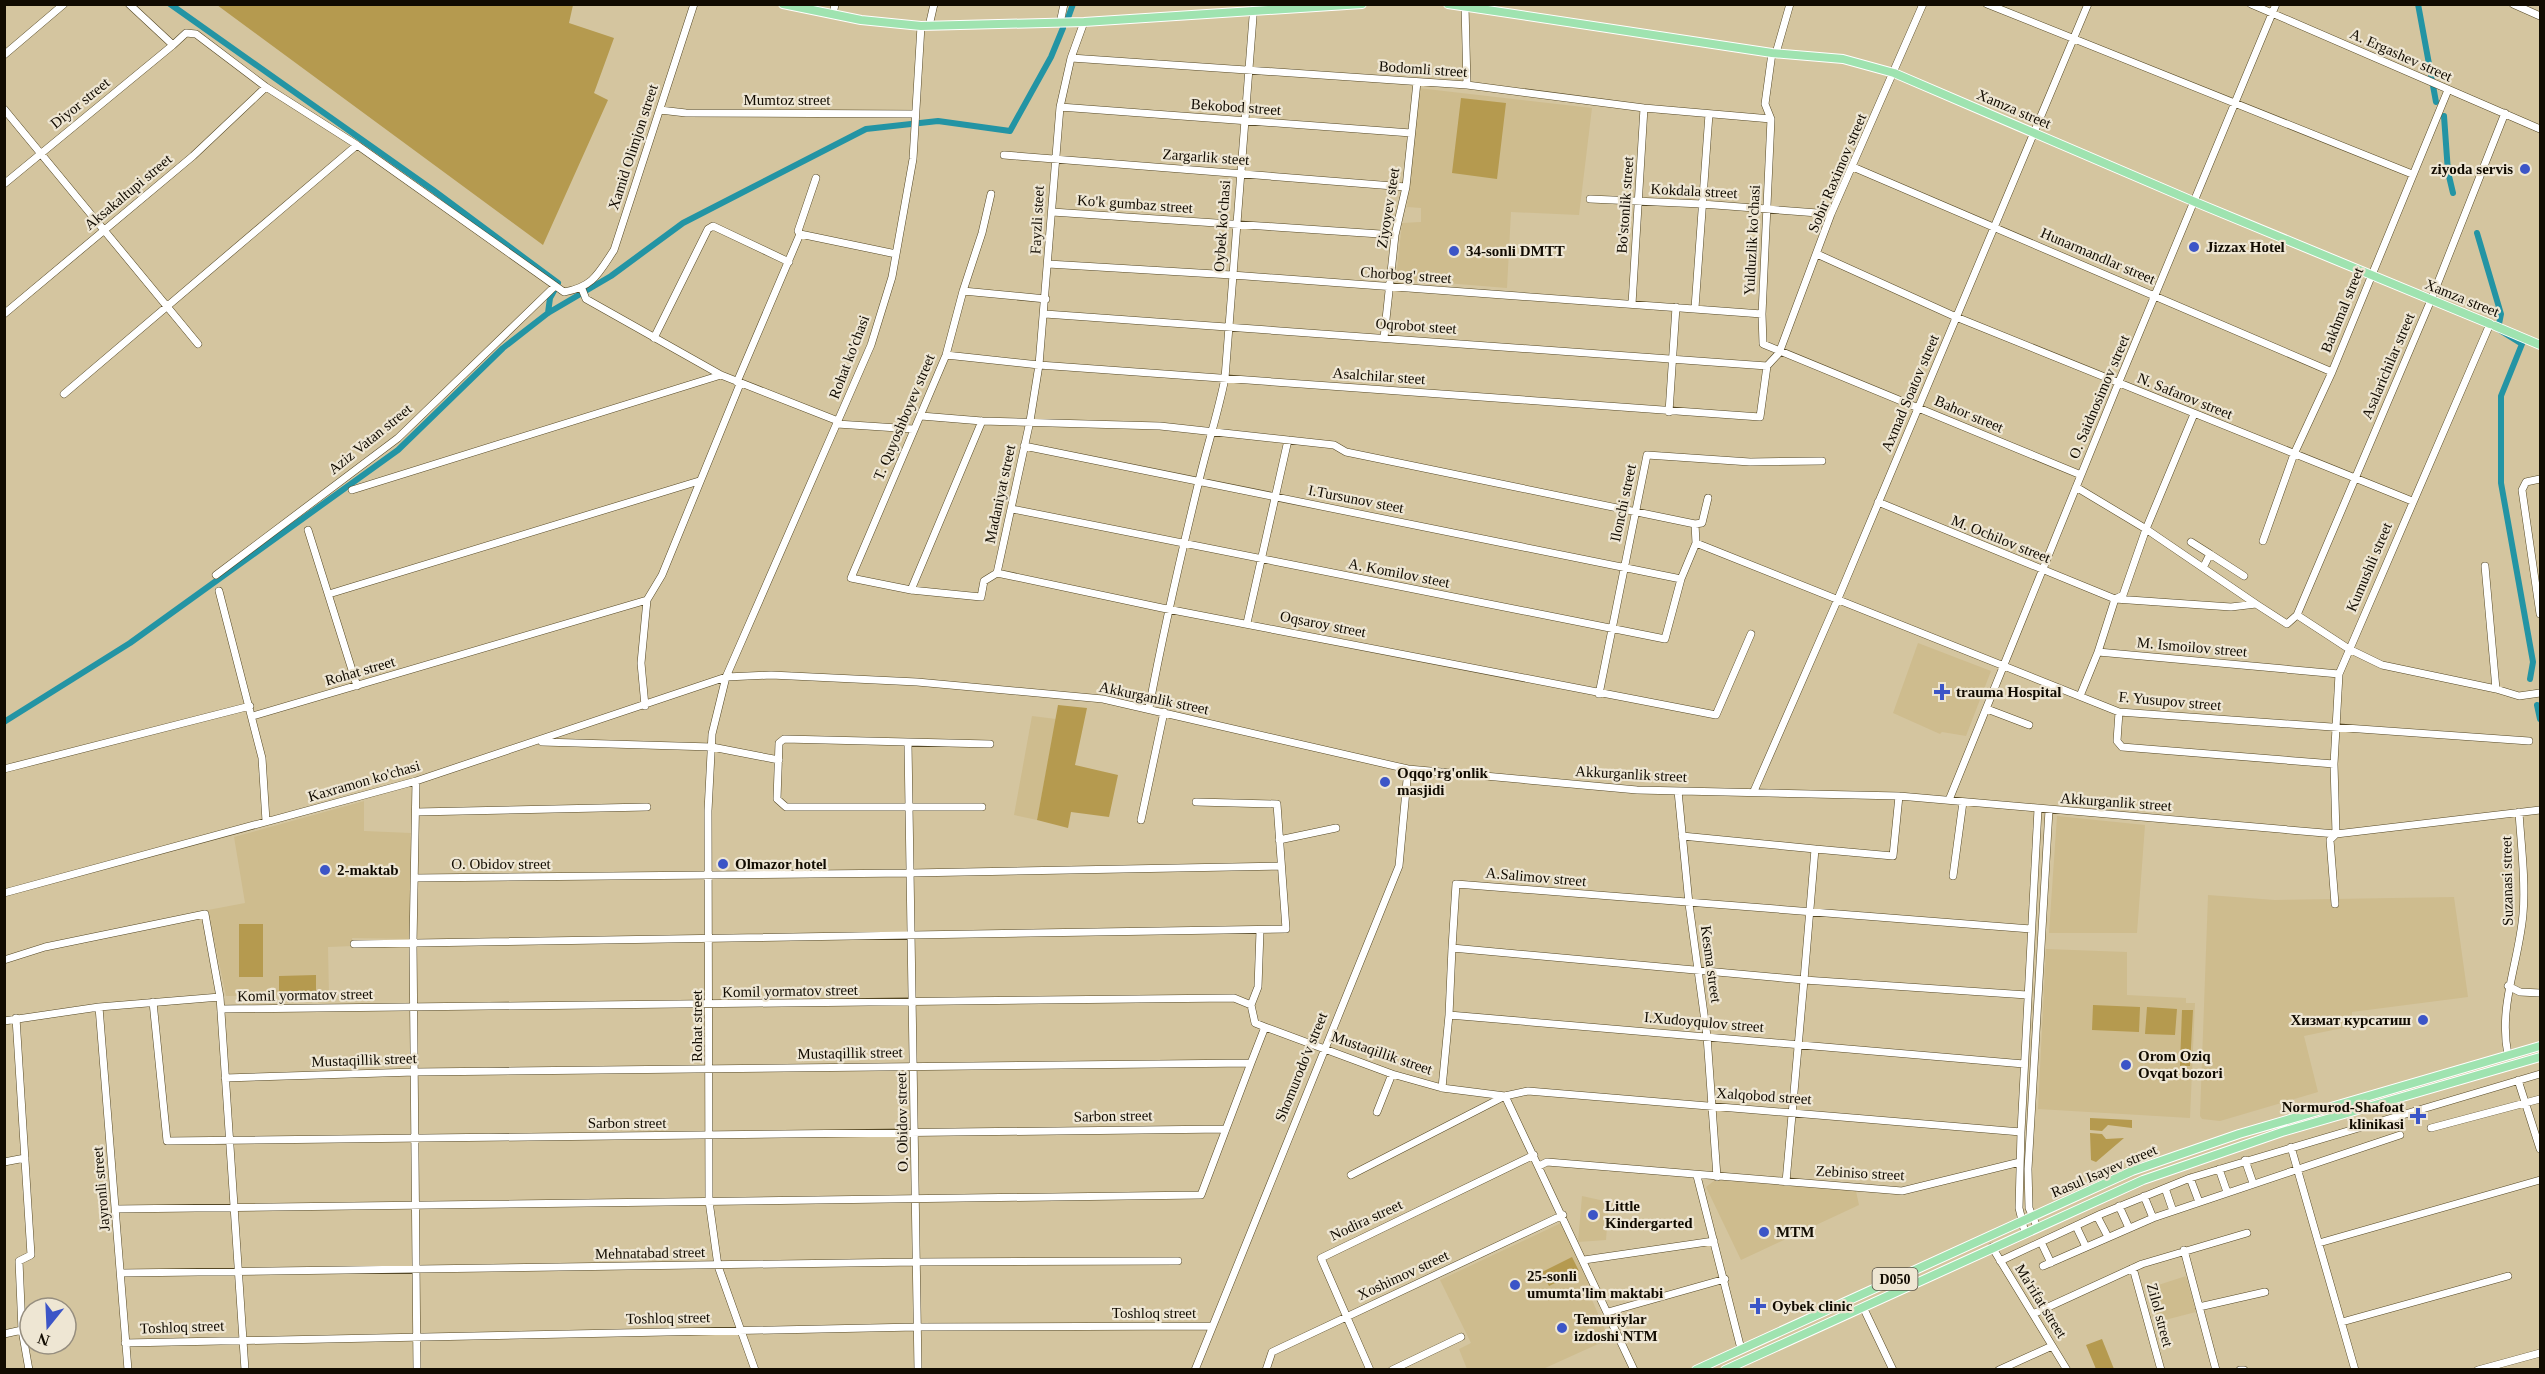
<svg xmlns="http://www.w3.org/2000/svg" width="2545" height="1374" viewBox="0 0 2545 1374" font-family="'Times New Roman',serif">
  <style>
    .built { fill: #cebc8e }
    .green { fill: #b59a4f }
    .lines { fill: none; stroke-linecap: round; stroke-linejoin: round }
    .canal { stroke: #2394a4; stroke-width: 6 }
    .minor-casing { stroke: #554825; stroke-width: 8 }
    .major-casing { stroke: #fff; stroke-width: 10 }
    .minor { stroke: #fff; stroke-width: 7 }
    .major { stroke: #9fe3b0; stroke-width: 8 }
    .poi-dot { fill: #3c55c7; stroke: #eee6d3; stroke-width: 2 }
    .labels { text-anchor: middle; stroke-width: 4.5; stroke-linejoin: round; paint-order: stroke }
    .shield { fill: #eee6d3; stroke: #534d40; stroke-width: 1.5 }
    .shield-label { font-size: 14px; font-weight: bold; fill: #110b01 }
    .street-label { font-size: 15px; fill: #110b01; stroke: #eee6d3 }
    .poi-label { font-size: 15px; font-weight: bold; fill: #110b01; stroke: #eee6d3; text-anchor: start }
  </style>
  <rect width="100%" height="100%" fill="#d4c59f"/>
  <path class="built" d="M1418 88 1592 108 1579 215 1511 212 1507 288 1396 279 1402 223 1421 222V208L1407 207Z
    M1918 643 1991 671 1966 736 1942 732 1940 734 1893 713Z
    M1032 716 1056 719 1037 820 1014 815Z
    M364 801V831L411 833 409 939 352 938 353 946 328 947 329 995 226 996 208 910 245 903 234 837Z
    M2057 816 2145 825 2137 933H2049Z
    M2208 895 2275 900 2454 897 2468 997 2352 1012V1026L2304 1036 2318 1092 2220 1121 2202 1119 2200 1116Z
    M2046 949 2127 952V995L2186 998V1003H2195L2190 1118 2038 1109Z
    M1715 1180 1856 1191 1859 1205 1741 1260 1706 1187Z
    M1582 1196 1609 1202 1606 1240 1578 1242Z
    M1561 1223 1589 1284 1586 1286 1609 1339 1543 1369H1467L1459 1349 1471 1343 1440 1280Z
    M2186 1276 2196 1312 2157 1322 2146 1289Z"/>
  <path class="green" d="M217 5H573L569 23 614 38 594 93 608 100 543 245Z
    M1461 98 1506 103 1497 179 1452 173Z
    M1058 705 1087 708 1075 765 1118 775 1109 817 1071 812 1068 828 1037 820Z
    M239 924H263V977H239Z
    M316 975V993L279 994V976Z
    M2093 1005 2140 1007 2139 1032 2092 1030Z
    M2147 1007 2177 1009 2175 1035 2145 1034Z
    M2182 1010H2193L2190 1066H2180Z
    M2090 1118 2132 1120V1128L2108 1125 2102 1131 2090 1130Z
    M2090 1133 2102 1134 2106 1139 2124 1138 2096 1162 2091 1160Z
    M1572 1257 1579 1271 1549 1286 1542 1272Z
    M2102 1339 2114 1369H2096L2086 1345Z"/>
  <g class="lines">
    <path class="canal" d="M170 4 433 190 558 283
      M2418 4 2436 102
      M1068 18 1073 4
      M2444 116 2448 172 2453 193
      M2477 233 2501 314 2498 329 2522 344 2501 396V483L2533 662 2530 679
      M548 313 550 298 555 289
      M2537 705 2540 719
      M4 722 130 643 398 450 503 348 548 313 611 276 683 223 866 129 938 121 1010 131 1051 57 1063 28"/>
    <g class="minor-casing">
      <path id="minor" d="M129 4 173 45 186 33 196 34 266 87 357 145 564 292C593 287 598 274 614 250L694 4
        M1987 4 2412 174
        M2251 4 2540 129
        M2513 4 2540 16
        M1465 6 1467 85
        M833 15 835 4
        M1060 23 1064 4
        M929 26 934 4
        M1772 53 1765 104 1771 119 1762 314 1763 344 2081 475
        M1776 53 1790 4
        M4 55 64 4
        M1071 58 1467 85 1644 108 1771 119
        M1060 107 1411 133
        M4 109 198 344
        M660 110 686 113 915 114
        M1004 155 1406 187
        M1853 167 2332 372
        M816 178 798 231 800 234 896 254
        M4 184 173 45
        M991 194 982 233 963 291 946 355 851 578 911 590 981 597 984 581 997 573 1162 608 1716 715 1751 634
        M1590 199 1702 204 1831 214
        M1052 212 1395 235
        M1817 254 1956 317 2412 501
        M1048 264 1232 275 1762 314
        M582 289 586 299 721 375 838 421
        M963 291 1046 299
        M1632 304 1644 108
        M1695 308 1709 114
        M4 314 193 156 266 87
        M1045 314 1767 366 1779 353 1831 214 1923 4
        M654 338 708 229 713 226 789 262
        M1384 338 1395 235 1406 187 1417 82
        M946 355 1039 365 1760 417 1767 366
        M737 382 800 234
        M64 394 357 145
        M1669 412 1676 307
        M2194 414 2146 529 2123 595 2115 599 2098 652 2339 674
        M921 416 982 421 1160 426 1334 445 1346 452 1695 524 1702 523 1708 498
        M837 424 913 429
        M1024 446 1681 579
        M2540 479 2526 482 2522 490 2540 614
        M2076 487 2146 529 2256 604
        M352 490 721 375
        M1878 502 2115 599 2231 607 2256 604 2287 624 2297 615 2431 300 2505 113
        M1012 509 1665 639 1681 579 1696 543 1695 524
        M308 530 357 686
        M2263 541 2294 454 2332 372 2448 90
        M2191 542 2210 554
        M1696 543 2119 712 2529 741
        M2204 566 2210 554 2244 576
        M997 573 1030 421 1039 365 1060 107 1071 58 1084 22
        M216 575 398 438 555 286
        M911 590 982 421
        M219 591 262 758 266 821
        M329 594 699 481
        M2297 615 2349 649 2382 665 2496 689 2485 566
        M1247 623 1288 440
        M2496 689 2519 696 2540 693
        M1599 694 1647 455 1750 462 1822 461
        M2080 696 2098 652
        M645 706 641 663 647 600 662 575 740 384
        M1149 708C1163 633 1180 559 1198 485 1206 449 1218 414 1225 378L1254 4
        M1987 709 2029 725
        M2119 712 2117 741 2122 747 2334 764
        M253 716 647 600
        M542 742 712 747 779 760
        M908 744 918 1370
        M4 769 250 706
        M416 781 413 943 417 1370
        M1678 791 1689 904 1707 1036 1717 1177
        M1754 791 1837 601 2088 4
        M1899 796 1893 856 1815 849 1804 980 2027 995
        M1949 800 2118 384 2276 4
        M982 807H786L777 799 779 743 784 739 990 744
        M416 812 647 807
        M1141 820 1164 712
        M1682 836 1815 849
        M1279 840 1336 828
        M1953 876 1963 802
        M415 878 911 873 1281 866
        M4 893 416 781 726 677 771 675 917 682 1103 699 1408 769 1637 790 1899 796 2336 834 2540 810
        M2335 904 2330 840 2336 834 2334 764 2339 674 2490 324 2493 325
        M1260 931 1258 987 1251 1005 1255 1023 1265 1027
        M354 944 1286 929 1277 804 1196 802
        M1452 948 1449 1015 2024 1064
        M4 960 45 947 205 914 220 997 245 1370
        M2508 986 2520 992 2540 993
        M153 1002 167 1141 1226 1129
        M99 1007 128 1370
        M221 1009 1234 998 1251 1005
        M1449 1015 1442 1088 1505 1096
        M16 1018 31 1255 19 1261 22 1330 29 1370
        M4 1021 99 1007 220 997
        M2508 1055C2498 1006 2519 962 2523 914 2526 881 2521 846 2519 812
        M225 1078 415 1072 1251 1063 1265 1027 1392 1074 1442 1088
        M2518 1080 2540 1149
        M1505 1096 1634 1370
        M1377 1112 1392 1074
        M2431 1128 2540 1099
        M2291 1147 2355 1370
        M2245 1160 2253 1183
        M4 1162 25 1158
        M1539 1166 1547 1162 1902 1191 2020 1162
        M2219 1169 2227 1192
        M1351 1175 1505 1096 1528 1091 2021 1132
        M1697 1176 1741 1349
        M2190 1178 2199 1202
        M1786 1182 1804 980 1452 948 1456 884 2031 929
        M2165 1188 2173 1211
        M2144 1196 2153 1218
        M2119 1206 2129 1228
        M116 1209 1201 1195 1251 1063
        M2097 1216 2108 1237
        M2076 1226 2086 1247
        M2037 1227 2029 1208 2028 1169 2049 810
        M2025 1233 2019 1208 2021 1132 2038 809
        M2041 1242 2051 1263
        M2319 1243 2540 1180
        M1992 1247 2067 1370
        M2184 1250 2216 1370
        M1584 1260 1714 1241
        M2000 1261 2101 1214 2190 1178 2540 1074
        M2043 1266 2153 1218 2400 1135
        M2133 1268 2161 1370
        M122 1273 917 1262 1178 1261
        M1863 1307 1893 1370
        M2199 1307 2265 1292
        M1608 1312 1725 1279
        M2033 1314 2142 1264 2247 1233
        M2342 1322 2508 1276
        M4 1334 22 1330
        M125 1343 917 1327 1212 1326
        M755 1370 718 1266 709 1201 708 811 712 734 726 677 871 345 892 277 913 159 921 26
        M1195 1370 1399 866 1408 769
        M1266 1370 1272 1352 1563 1215
        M1370 1370 1321 1258 1534 1155
        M1392 1370 1461 1337
        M1999 1370 2052 1346
        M2240 1370H2244
        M2478 1370 2540 1353"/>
    </g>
    <g class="major-casing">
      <path id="major" d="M783 4 861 20 921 26 1084 22 1362 4
        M1448 4 1772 53 1843 59 1894 73 2195 202 2490 324
        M2495 326 2540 345
        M1696 1370 2132 1171 2239 1134 2540 1046
        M1725 1370 2143 1180 2282 1132 2540 1057"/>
    </g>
    <use href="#minor" class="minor"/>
    <use href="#major" class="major"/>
  </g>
  <g class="poi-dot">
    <circle cx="2525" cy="169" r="6"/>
    <circle cx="2194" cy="247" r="6"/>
    <circle cx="1454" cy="251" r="6"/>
    <path d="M1939 683h6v6h6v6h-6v6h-6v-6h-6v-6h6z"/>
    <circle cx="1385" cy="782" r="6"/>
    <circle cx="723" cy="864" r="6"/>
    <circle cx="325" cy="870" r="6"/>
    <circle cx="2423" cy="1020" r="6"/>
    <circle cx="2126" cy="1065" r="6"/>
    <path d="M2415 1107h6v6h6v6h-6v6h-6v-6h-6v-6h6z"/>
    <circle cx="1593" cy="1215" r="6"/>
    <circle cx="1764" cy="1232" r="6"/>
    <circle cx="1515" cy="1285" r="6"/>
    <path d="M1755 1297h6v6h6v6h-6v6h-6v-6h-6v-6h6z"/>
    <circle cx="1562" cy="1328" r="6"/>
  </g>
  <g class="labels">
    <rect class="shield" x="1872.5" y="1268" width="45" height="22" rx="4.5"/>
    <g class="shield-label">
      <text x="1895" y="1284">D050</text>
    </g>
    <g class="street-label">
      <text transform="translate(2401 55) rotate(24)" y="5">A. Ergashev street</text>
      <text transform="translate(1423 69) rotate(4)" y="5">Bodomli street</text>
      <text x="787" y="105">Mumtoz street</text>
      <text transform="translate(80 103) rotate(-39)" y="5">Diyor street</text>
      <text transform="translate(1236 107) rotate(4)" y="5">Bekobod street</text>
      <text transform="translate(2014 109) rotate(23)" y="5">Xamza street</text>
      <text transform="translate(633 147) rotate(-72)" y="5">Xamid Olimjon street</text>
      <text transform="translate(1206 157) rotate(4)" y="5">Zargarlik steet</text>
      <text transform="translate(1837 173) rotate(-67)" y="5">Sobir Raximov street</text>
      <text transform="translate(1694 191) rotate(3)" y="5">Kokdala street</text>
      <text transform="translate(128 192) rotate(-40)" y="5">Aksakaltupi street</text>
      <text transform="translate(1135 204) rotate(4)" y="5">Ko'k gumbaz street</text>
      <text transform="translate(1625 205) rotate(-86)" y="5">Bo'stonlik street</text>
      <text transform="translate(1388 208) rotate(-81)" y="5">Ziyoyev steet</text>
      <text transform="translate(1037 220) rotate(-87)" y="5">Fayzli steet</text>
      <text transform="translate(1222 226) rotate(-86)" y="5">Oybek ko'chasi</text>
      <text transform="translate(1752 240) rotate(-87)" y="5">Yulduzlik ko'chasi</text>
      <text transform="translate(2098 256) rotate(23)" y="5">Hunarmandlar street</text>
      <text transform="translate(1406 275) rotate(4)" y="5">Chorbog' street</text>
      <text transform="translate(2462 298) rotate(22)" y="5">Xamza street</text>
      <text transform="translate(2342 310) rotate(-68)" y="5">Bakhmal street</text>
      <text transform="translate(1416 326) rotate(4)" y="5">Oqrobot steet</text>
      <text transform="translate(849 357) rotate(-69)" y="5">Rohat ko'chasi</text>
      <text transform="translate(2388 366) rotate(-67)" y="5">Asalarichilar street</text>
      <text transform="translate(1379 376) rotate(4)" y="5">Asalchilar steet</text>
      <text transform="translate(1910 393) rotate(-67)" y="5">Axmad Soatov street</text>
      <text transform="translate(2185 396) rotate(22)" y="5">N. Safarov street</text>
      <text transform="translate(2099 397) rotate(-67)" y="5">O. Saidnosimov street</text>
      <text transform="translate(1969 414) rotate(23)" y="5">Bahor street</text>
      <text transform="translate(904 417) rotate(-67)" y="5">T. Quyoshboyev street</text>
      <text transform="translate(370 439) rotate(-39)" y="5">Aziz Vatan street</text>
      <text transform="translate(1000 494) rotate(-78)" y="5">Madaniyat street</text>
      <text transform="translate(1356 499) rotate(11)" y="5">I.Tursunov steet</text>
      <text transform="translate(1623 503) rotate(-78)" y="5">Ilonchi street</text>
      <text transform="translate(2001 539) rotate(22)" y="5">M. Ochilov street</text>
      <text transform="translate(2369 567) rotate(-67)" y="5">Kumushli street</text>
      <text transform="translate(1399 573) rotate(11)" y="5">A. Komilov steet</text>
      <text transform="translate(1323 624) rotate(11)" y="5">Oqsaroy street</text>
      <text transform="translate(2192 647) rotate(5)" y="5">M. Ismoilov street</text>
      <text transform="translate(360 671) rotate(-16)" y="5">Rohat street</text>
      <text transform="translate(1154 698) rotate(12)" y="5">Akkurganlik street</text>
      <text transform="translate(2170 701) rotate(5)" y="5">F. Yusupov street</text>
      <text transform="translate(1631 774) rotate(3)" y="5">Akkurganlik street</text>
      <text transform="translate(364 781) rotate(-16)" y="5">Kaxramon ko'chasi</text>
      <text transform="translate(2116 802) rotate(4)" y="5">Akkurganlik street</text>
      <text x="501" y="869">O. Obidov street</text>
      <text transform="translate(1536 877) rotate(5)" y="5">A.Salimov street</text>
      <text transform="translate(2507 881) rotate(-91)" y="5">Suzanasi street</text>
      <text transform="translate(1711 964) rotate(82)" y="5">Kesma street</text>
      <text transform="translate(790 991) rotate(-1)" y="5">Komil yormatov street</text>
      <text transform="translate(305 995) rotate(-1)" y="5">Komil yormatov street</text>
      <text transform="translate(1704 1022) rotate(5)" y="5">I.Хudoyqulov street</text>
      <text transform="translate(697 1026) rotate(-90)" y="5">Rohat street</text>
      <text transform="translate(850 1053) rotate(-1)" y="5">Mustaqillik street</text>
      <text transform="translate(1382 1053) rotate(19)" y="5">Mustaqillik street</text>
      <text transform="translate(364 1060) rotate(-2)" y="5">Mustaqillik street</text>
      <text transform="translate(1301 1067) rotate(-68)" y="5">Shomurodo'v street</text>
      <text transform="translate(1764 1096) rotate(4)" y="5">Хalqobod street</text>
      <text transform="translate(1113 1116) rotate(-1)" y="5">Sarbon street</text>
      <text transform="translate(902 1122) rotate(-91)" y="5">O. Obidov street</text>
      <text x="627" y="1128">Sarbon street</text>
      <text transform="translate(2104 1171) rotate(-23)" y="5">Rasul Isayev street</text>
      <text transform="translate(1860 1173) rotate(3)" y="5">Zebiniso street</text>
      <text transform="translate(101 1189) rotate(-95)" y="5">Jayronli street</text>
      <text transform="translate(1366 1220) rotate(-25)" y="5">Nodira street</text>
      <text transform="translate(650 1253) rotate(-1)" y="5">Mehnatаbаd street</text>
      <text transform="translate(1403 1275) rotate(-25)" y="5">Xoshimov street</text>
      <text transform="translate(2041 1301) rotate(58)" y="5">Ma'rifat street</text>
      <text x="1154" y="1318">Toshloq street</text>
      <text transform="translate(2160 1315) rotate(75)" y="5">Zilol street</text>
      <text transform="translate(668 1318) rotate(-1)" y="5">Toshloq street</text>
      <text transform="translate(182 1327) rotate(-2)" y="5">Toshloq street</text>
    </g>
    <g class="poi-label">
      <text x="2513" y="174" text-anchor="end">ziyoda servis</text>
      <text x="2206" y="252">Jizzax Hotel</text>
      <text x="1466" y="256">34-sonli DMTT</text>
      <text x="1956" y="697">trauma Hospital</text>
      <text x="1397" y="778">Oqqo'rg'onlik<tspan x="1397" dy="17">masjidi</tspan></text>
      <text x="735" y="869">Olmazor hotel</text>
      <text x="337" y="875">2-maktab</text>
      <text x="2411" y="1025" text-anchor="end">Хизмат курсатиш</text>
      <text x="2138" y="1061">Orom Oziq<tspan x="2138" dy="17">Ovqat bozori</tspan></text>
      <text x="2404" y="1112" text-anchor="end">Normurod-Shafoat<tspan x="2404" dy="17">klinikasi</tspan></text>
      <text x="1605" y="1211">Little<tspan x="1605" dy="17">Kindergarted</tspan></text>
      <text x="1776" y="1237">MTM</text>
      <text x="1527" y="1281">25-sonli<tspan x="1527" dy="17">umumta'lim maktabi</tspan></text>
      <text x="1772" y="1311">Oybek clinic</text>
      <text x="1574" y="1324">Temuriylar<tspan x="1574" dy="17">izdoshi NTM</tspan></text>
    </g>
  </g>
  <rect width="2545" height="1374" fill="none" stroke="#110b01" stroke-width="12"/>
  <g transform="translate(48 1326) rotate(198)"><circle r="28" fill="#eee6d3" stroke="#968e7f" stroke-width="1.5"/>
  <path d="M0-4.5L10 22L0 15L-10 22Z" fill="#3c55c7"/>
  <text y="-9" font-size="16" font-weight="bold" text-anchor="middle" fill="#110b01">N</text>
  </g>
</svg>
